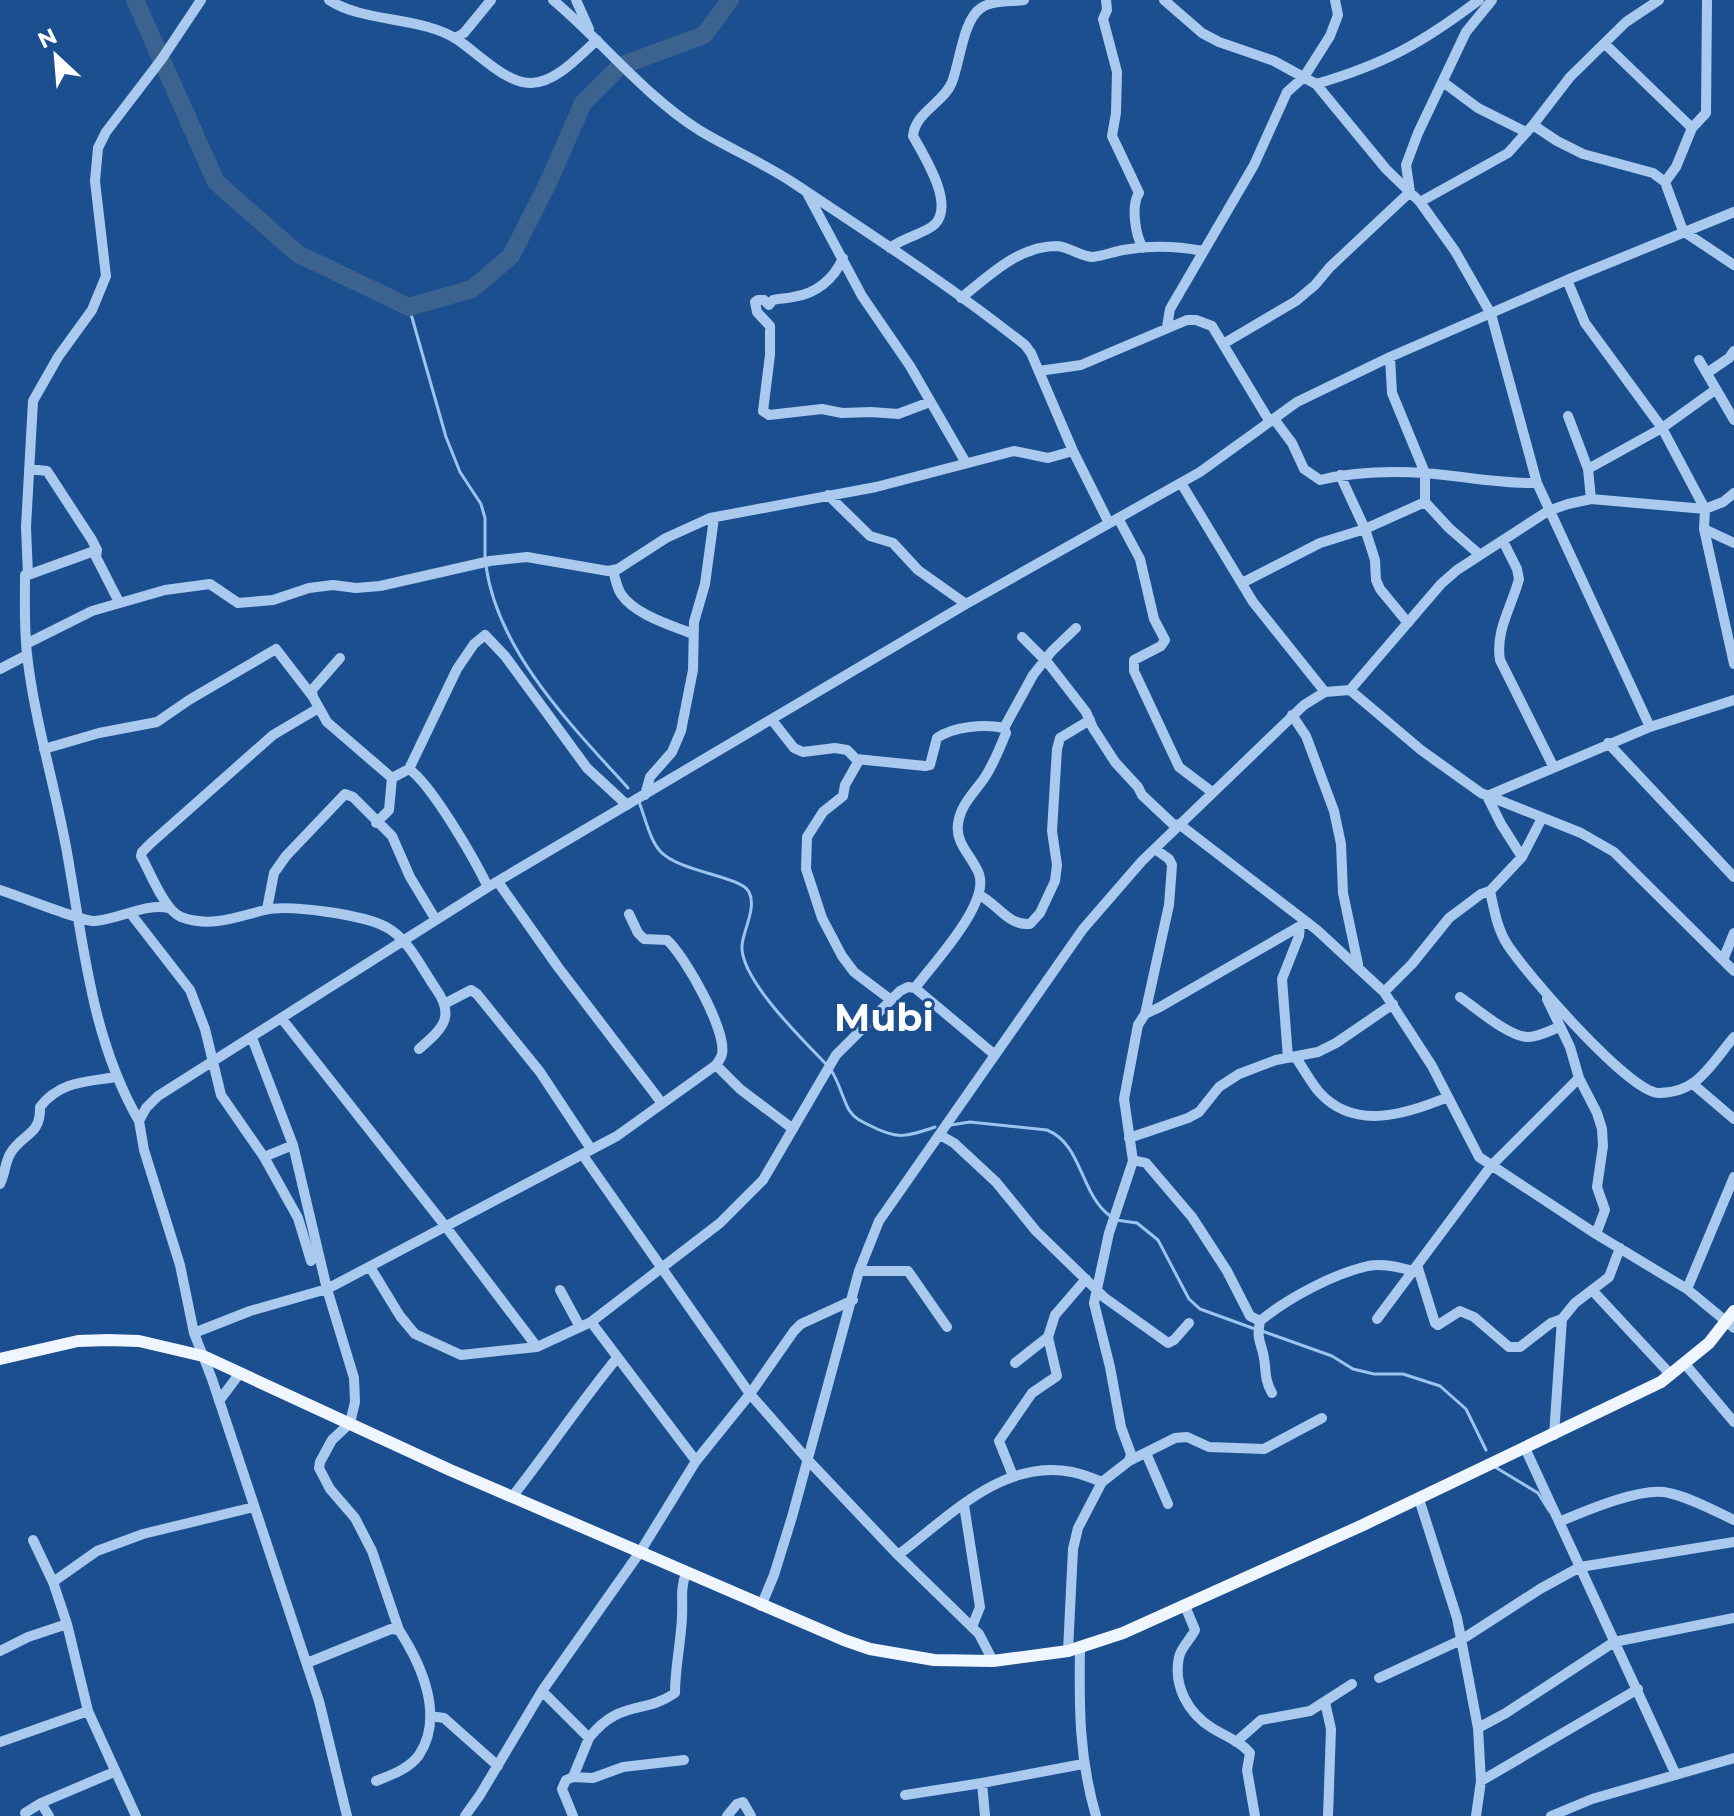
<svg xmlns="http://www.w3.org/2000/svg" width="1734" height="1816" viewBox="0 0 1734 1816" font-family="Montserrat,sans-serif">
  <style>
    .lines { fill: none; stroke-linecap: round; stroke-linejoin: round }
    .stream { stroke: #9cc4f0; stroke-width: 3 }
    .river { stroke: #3c6290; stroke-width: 18 }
    .minor { stroke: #a9c9ee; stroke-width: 10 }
    .major { stroke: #f0f6ff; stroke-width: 12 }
    .labels { text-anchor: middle; stroke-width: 6; stroke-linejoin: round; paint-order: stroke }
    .town-label { font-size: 38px; font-weight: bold; fill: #fff; stroke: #1b4f8f }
  </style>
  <rect width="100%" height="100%" fill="#1b4f8f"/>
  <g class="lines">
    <path class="stream" d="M409 307 446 437 460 472 481 504 485 518V558
      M486 566C498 652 572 726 628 788
      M639 802C645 817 650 841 661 852 680 872 741 876 749 892 757 908 743 930 742 946 740 979 803 1040 826 1064
      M831 1070C839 1082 842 1097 849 1110 854 1118 861 1121 869 1125 897 1140 906 1137 935 1127
      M951 1125 970 1122 1047 1130C1083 1145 1079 1192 1110 1216
      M1116 1220 1137 1223 1158 1240 1189 1299 1200 1309 1255 1329
      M1262 1331 1332 1356 1353 1369 1374 1374H1403L1440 1386 1466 1409 1486 1450
      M1495 1467 1538 1493 1550 1512"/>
    <path class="river" d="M135 0 216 182 298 254 409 307 472 289 511 256 549 181 583 103 620 66 704 35 730 0"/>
    <path class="minor" d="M329 0C364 23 422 16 458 40 477 53 507 84 531 83 556 83 580 55 597 40
      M553 0C603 42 644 95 699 130 730 149 764 163 795 184 873 236 952 287 1025 345L1031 353 1073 451 1109 523
      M576 0 589 29
      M1106 0 1107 10 1103 19 1117 72 1116 113 1112 136 1139 193C1131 205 1135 235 1143 248
      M1164 0 1202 33 1219 42 1274 61 1316 84 1386 169 1420 202 1455 251 1491 314 1537 483 1650 727
      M455 38 464 33 491 0
      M1605 44 1692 128
      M1443 82 1478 108 1526 132
      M1316 84C1385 64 1422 43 1479 0
      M1533 125 1557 141 1583 154 1653 173 1665 182 1683 231 1734 265
      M1665 182 1676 167 1692 128 1706 113 1707 0
      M1410 192 1406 165 1418 133 1466 32 1492 0
      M807 193 862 296 910 366 966 463
      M1420 202 1508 153 1533 125 1570 77 1626 22 1659 0
      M890 248C903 237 927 233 935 224 955 204 924 156 913 136 915 112 945 102 952 82 960 62 963 20 981 8 993 0 1011 2 1024 0
      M843 258C834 279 816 294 793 297 785 299 780 298 773 300L769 305 764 300H758L755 302 757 312 770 326V355L763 411 769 415 822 409 842 413 871 412 898 414 930 402
      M1567 280 1585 323 1662 428 1705 509 1704 529 1734 664
      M961 298C989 276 1018 246 1057 246 1070 247 1081 257 1093 257 1103 256 1113 252 1123 250 1150 245 1177 246 1203 251
      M1167 327 1170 309 1254 165 1287 92 1304 77 1330 36 1338 15 1335 0
      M1223 344 1296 301 1315 285 1330 267 1410 192
      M1390 357 1392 393 1425 473V502L1449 528 1480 555
      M1699 360 1734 420
      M1039 371 1081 365 1187 320H1196L1212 326 1270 422
      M1707 373 1729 358 1734 351
      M1568 416 1588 469 1591 499
      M1274 419 1292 443 1304 469 1320 480C1353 472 1391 471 1425 473 1463 476 1499 484 1537 483
      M29 469 47 471 92 540 97 550 96 557 119 602
      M1588 469 1662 428 1715 390
      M1340 475 1365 529 1375 560 1376 580 1380 589 1408 623
      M1181 483 1253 602 1325 692
      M828 495 870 536 893 543 918 570 966 604
      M1118 518 1140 559 1154 619 1165 640 1161 646 1134 660V671L1179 767 1212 792
      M1704 529 1734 543
      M1503 541 1517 569 1519 579C1512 606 1495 631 1500 660L1553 766
      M613 570C615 578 617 588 621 594 635 615 671 625 693 634
      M28 575 97 550
      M1242 583 1320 543 1365 529 1425 502
      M1022 637 1048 663 1086 712 1093 728 1115 762 1138 787 1142 795 1176 827
      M26 644 92 611 165 590 210 584 238 603 273 600 309 588 333 585 356 588 380 586 490 561 527 557 608 571 618 569 666 538 710 518 876 487 1014 451 1048 458 1073 451
      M0 669 27 655
      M1350 690 1421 750 1481 793 1581 833 1614 852 1734 971
      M313 697 312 690 340 658
      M317 709 273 735 151 843 142 852 141 856C150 872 165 911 181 917 211 928 236 917 265 910 289 904 364 915 386 927 408 938 422 969 436 989 456 1017 442 1029 419 1049
      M1292 715 1306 736 1334 811 1341 844 1343 893 1358 964
      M772 720 794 748 803 752 835 748 847 750 856 759 925 766 930 765 937 738C954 726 985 724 1004 728
      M1608 743 1734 877
      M44 749 99 733 157 722 189 700 276 649 313 697 327 722 392 778 389 810 376 823
      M856 759 858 762 845 785 843 796 823 812 807 837 806 869 822 918 842 956 854 972 891 1000
      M409 769C432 785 475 860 488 887
      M392 778 409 769 457 669 474 644 485 635 505 656 587 768 627 805
      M645 795 650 777 672 752 681 731 693 670 694 622 705 584 714 518
      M1179 824 1317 930 1384 992 1432 1066 1479 1157 1596 1234 1687 1289 1734 1328
      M1522 857 1501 824 1487 796 1650 727 1734 700
      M498 882 558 967 661 1102
      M0 890C17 895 83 922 95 921 120 919 145 903 169 908
      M1490 891C1494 909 1497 928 1507 944 1525 972 1629 1093 1659 1093 1698 1093 1711 1064 1734 1037
      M979 895C998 904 1008 926 1030 924L1040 913 1055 881 1057 865 1052 831 1057 749 1060 738 1090 720
      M267 909 274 873 286 856 345 794 353 797 392 836 410 877 436 920
      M131 914 190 990 205 1029 221 1095 264 1157 298 1218 311 1261
      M1723 960 1734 933
      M915 988C932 965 990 904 979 874 973 857 955 844 958 824 960 805 975 792 985 777 994 763 1000 748 1006 733L1004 728 1033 675 1052 651 1076 628
      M1384 992 1412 964 1449 918 1481 894 1490 891 1522 857 1542 818
      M1460 997C1476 1008 1509 1037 1528 1037 1538 1037 1550 1031 1559 1027
      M1547 999 1570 1047 1579 1078 1597 1113 1602 1129 1603 1146 1597 1187 1605 1210 1596 1234
      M446 1003 471 990 477 994 540 1072 591 1149
      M1145 1014 1160 1007 1307 922
      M282 1019 446 1227 537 1347
      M252 1038 293 1145 327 1289 354 1378 355 1402 350 1423 332 1440 320 1462 319 1468 330 1489 355 1518 372 1551 399 1630
      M1288 1058 1282 979 1299 936 1300 926
      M1296 1058C1304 1069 1311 1083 1320 1093 1355 1131 1407 1114 1448 1097
      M716 1065 740 1089 793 1129
      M1694 1085 1734 1119
      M139 1121C94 1043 85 957 70 870 59 797 35 727 27 654 24 628 25 601 25 575H28L26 527 33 401 58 357 92 310 106 276 95 181 98 148 106 132 161 60 201 0
      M940 1135 954 1143 996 1182 1036 1231 1105 1298 1168 1343 1174 1340 1189 1323
      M1129 1138 1188 1118 1199 1112 1219 1087 1239 1074 1276 1060 1318 1052 1336 1043 1393 1004
      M582 1154 750 1394 807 1459 898 1555 979 1634 993 1661
      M264 1157 293 1145
      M1133 1160 1146 1163 1192 1217 1227 1271 1250 1316 1260 1321C1288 1298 1333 1274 1368 1266 1383 1263 1399 1267 1413 1271
      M0 1184C5 1174 5 1163 10 1154 22 1133 41 1136 40 1107 60 1081 86 1082 116 1077
      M1417 1265 1435 1323 1438 1325 1460 1311 1474 1317 1509 1347H1520L1551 1323 1562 1319
      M370 1267 400 1316 415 1334 461 1355 537 1347 591 1322 720 1223 763 1180 836 1055 900 991 908 987 915 988 995 1055
      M859 1271H908L947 1327
      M1687 1289 1734 1177
      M560 1290 580 1327
      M1592 1290 1671 1375
      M1377 1319 1491 1166 1579 1078
      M1260 1321C1257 1337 1259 1338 1263 1353 1267 1369 1263 1377 1272 1393
      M591 1322 696 1461
      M194 1333 250 1311 327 1289 617 1136 716 1065C719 1061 721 1058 722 1054 727 1031 685 956 667 940L644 939 638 933 629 914
      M1015 1363 1048 1337 1055 1315 1086 1279
      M1685 1364 1734 1422
      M219 1401 240 1373
      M1554 1435 1562 1319 1575 1303 1609 1277 1620 1248
      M1525 1448 1676 1775
      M1146 1453 1168 1504
      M1129 1461 1175 1438 1187 1437 1209 1447 1264 1449 1322 1418
      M1013 1476 999 1441 1032 1393 1057 1376 1048 1337
      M512 1497C548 1451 580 1403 617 1358
      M1419 1499 1457 1618 1478 1728 1481 1781 1476 1816
      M964 1505 980 1607 972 1627
      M1559 1522C1585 1511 1643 1486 1669 1493 1691 1498 1713 1510 1734 1520
      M33 1540 53 1582 67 1624 88 1711 136 1816
      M898 1555C949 1517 1003 1458 1072 1472 1082 1474 1092 1478 1102 1482
      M53 1582 97 1551 143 1534 254 1507
      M761 1606 774 1575 792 1517 859 1271 879 1221 1083 929 1142 861 1304 705 1325 692 1350 690 1441 584 1457 570 1548 511 1568 504 1591 499 1705 509 1723 502 1734 493
      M1185 1606 1195 1630C1191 1639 1181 1647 1179 1657 1173 1686 1188 1713 1212 1728 1225 1736 1240 1741 1250 1753L1247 1770 1255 1816
      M1080 1648C1079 1707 1079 1758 1096 1816
      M0 1651 28 1637 67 1624
      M1068 1651 1073 1549 1078 1528 1102 1482 1129 1461 1131 1454 1121 1427 1110 1367 1094 1303 1109 1233 1133 1161 1124 1099 1138 1025 1145 1014 1169 905 1171 879 1172 865 1169 859 1155 849
      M307 1663 391 1629 399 1630C421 1664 445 1716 419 1755 409 1769 391 1775 376 1781
      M1379 1678 1461 1640 1540 1589 1580 1567 1734 1542
      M542 1691 589 1738 573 1777
      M1325 1702 1331 1729 1328 1816
      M430 1716 444 1718 498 1766
      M1478 1728 1506 1713 1614 1642 1734 1618
      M589 1738C620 1699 643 1715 675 1693 675 1667 681 1642 682 1617 683 1600 680 1589 686 1573
      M0 1742 88 1711
      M1236 1742 1261 1720 1310 1711 1352 1684
      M1481 1781 1638 1689
      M982 1783 985 1816
      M905 1795 982 1783 1083 1764
      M41 1803 49 1816
      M25 1813 41 1803 114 1772
      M347 1816 319 1701 212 1379 194 1333 180 1265 144 1150 139 1121 146 1108 158 1096 488 887 966 604 1200 472 1297 402 1390 357 1567 280 1734 212
      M465 1816 480 1795 542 1691 640 1552 696 1461 750 1394 794 1331 801 1324 853 1300
      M573 1816 562 1789 566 1780 573 1777 593 1778 623 1767 684 1760
      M727 1816 737 1804 743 1802 751 1816
      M1551 1816 1592 1799 1734 1758"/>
    <path class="major" d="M0 1359 78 1341 108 1340 139 1341 203 1356 450 1470 844 1640 870 1649 934 1660 993 1661 1068 1651 1123 1633 1363 1525 1661 1382 1709 1343 1734 1311"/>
  </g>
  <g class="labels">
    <g class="town-label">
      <text x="884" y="1031">Mubi</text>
    </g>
  </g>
  <g transform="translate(56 56) rotate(334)" stroke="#1b4f8f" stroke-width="6" paint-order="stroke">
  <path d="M0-6L14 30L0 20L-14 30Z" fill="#ffffff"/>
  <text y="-12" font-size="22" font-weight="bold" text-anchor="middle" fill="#ffffff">N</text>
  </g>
</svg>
